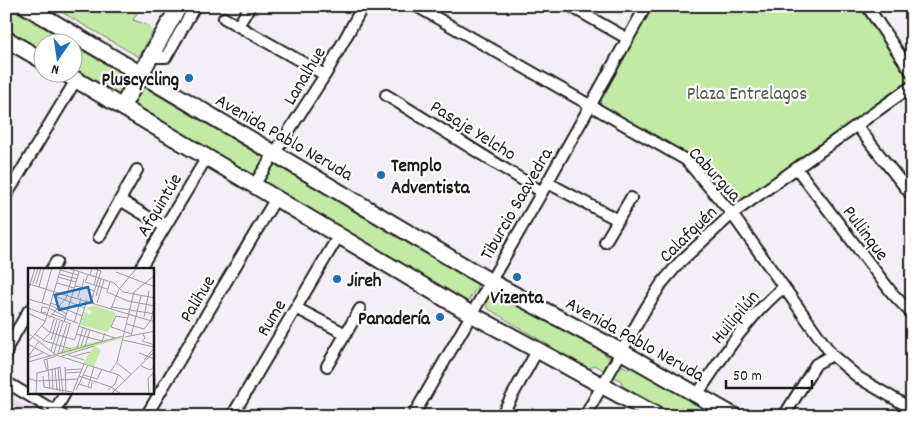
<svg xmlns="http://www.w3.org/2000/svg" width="918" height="422" viewBox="0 0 918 422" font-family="Dekko,sans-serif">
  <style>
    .built { fill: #e7daee }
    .green { fill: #c2eaa5; stroke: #6f8360 }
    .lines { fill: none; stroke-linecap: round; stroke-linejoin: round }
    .street-casing { stroke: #1c1c1c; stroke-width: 14 }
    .secondary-casing { stroke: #1c1c1c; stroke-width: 19 }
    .street { stroke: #fff; stroke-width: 10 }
    .secondary { stroke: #fff; stroke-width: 15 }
    .poi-dot { fill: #1f6fb2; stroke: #fff; stroke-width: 2 }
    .labels { text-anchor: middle; stroke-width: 4.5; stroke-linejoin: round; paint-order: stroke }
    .street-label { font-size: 19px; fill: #1c1c1c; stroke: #fff }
    .poi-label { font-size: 19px; font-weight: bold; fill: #1c1c1c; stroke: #fff; text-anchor: end }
    .park-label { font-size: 19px; fill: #4e5a45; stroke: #fff }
    .inset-road { fill: none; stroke: #9e9a9f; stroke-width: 1 }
    .view { fill: #1f6fb2; fill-opacity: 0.15; stroke: #1f6fb2; stroke-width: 2.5 }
    .inset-edge { fill: none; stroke: #1c1c1c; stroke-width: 2.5 }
  </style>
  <rect width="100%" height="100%" fill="#f4eef7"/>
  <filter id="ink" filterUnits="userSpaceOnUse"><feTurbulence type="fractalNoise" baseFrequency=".02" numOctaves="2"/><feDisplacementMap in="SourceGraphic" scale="10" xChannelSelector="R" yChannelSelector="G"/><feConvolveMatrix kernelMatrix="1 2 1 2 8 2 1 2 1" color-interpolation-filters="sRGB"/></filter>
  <g filter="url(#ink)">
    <path class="built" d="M11 398 42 416H6V406Z"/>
    <path class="green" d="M7 6 68 42H42V55L6 33Z
      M51 6H141L133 20 147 25 153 31 139 57Z
      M653 6H860L867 13 909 80 733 206 690 156 599 104Z
      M73 45 478 285 466 305 73 72Z
      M495 291 600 346 605 355 628 369 635 367 720 416H676L623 387 621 381 595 365 588 369 487 308 486 301Z"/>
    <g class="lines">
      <g class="street-casing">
        <path id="street" d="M416 6 686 160 732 214 832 355 859 378 912 409
          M570 6 628 39
          M867 6 912 73
          M224 18 325 75
          M238 26 250 6
          M151 57H166L195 6
          M386 95 542 192
          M857 126 912 196
          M797 169 892 293 912 314
          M548 183 618 220
          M254 185 325 75 363 6
          M6 196 76 80
          M120 200 165 227
          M99 237 137 170
          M605 242 631 198
          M51 270 56 262
          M139 270 207 157
          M296 308 346 334
          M6 356 8 346 29 310
          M327 366 360 309
          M6 382 63 416
          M697 395C723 356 747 317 784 287
          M55 411 65 393
          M146 416 276 198
          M232 416 339 235
          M413 416 542 192 646 6
          M501 416 537 351
          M585 416 646 308 662 283 680 262 732 214 912 86
          M784 416 816 364 832 355"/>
      </g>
      <g class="secondary-casing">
        <path id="secondary" d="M26 6 491 282 622 352 734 416
          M6 39 42 60
          M63 72 471 314 658 416
          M122 107 179 6"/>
      </g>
      <use href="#street" class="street"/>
      <use href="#secondary" class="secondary"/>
    </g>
  </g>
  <g class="poi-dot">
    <circle cx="189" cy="78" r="5"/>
    <circle cx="381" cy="175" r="5"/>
    <circle cx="517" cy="277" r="5"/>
    <circle cx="337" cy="279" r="5"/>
    <circle cx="440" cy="317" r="5"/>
  </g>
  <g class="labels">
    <g class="street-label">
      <text transform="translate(303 75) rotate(-59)" y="7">Lanalhue</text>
      <text transform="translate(474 129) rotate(32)" y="7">Pasaje Yelcho</text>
      <text transform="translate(285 136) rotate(30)" y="7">Avenida Pablo Neruda</text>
      <text transform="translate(716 173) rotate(47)" y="7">Caburgua</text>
      <text transform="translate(515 203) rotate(-60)" y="7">Tiburcio Saavedra</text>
      <text transform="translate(158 204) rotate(-59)" y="7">Afquintúe</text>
      <text transform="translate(867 232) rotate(53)" y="7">Pullinque</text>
      <text transform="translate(687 233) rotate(-44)" y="7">Calafquén</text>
      <text transform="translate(196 298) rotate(-59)" y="7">Palihue</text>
      <text transform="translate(734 316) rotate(-50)" y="7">Huilipilún</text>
      <text transform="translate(270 317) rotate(-59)" y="7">Rume</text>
      <text transform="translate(636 338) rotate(29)" y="7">Avenida Pablo Neruda</text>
    </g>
    <g class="poi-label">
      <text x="179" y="85">Pluscycling</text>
      <text x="391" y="171" text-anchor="start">Templo<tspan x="391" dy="22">Adventista</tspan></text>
      <text x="347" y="286" text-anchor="start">Jireh</text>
      <text x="517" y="303" text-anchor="middle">Vizenta</text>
      <text x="430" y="324">Panadería</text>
    </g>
    <g class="park-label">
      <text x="747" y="99">Plaza Entrelagos</text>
    </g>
  </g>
  <g transform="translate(28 268)">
    <rect width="126" height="126" fill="#f4eef7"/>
    <path d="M62 36 88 45 80 64 52 57 56 44 62 47 64 43 57 40 65 38ZM91 69 95 70 67 78 73 82 66 98 55 95 66 78 32 87 31 84 38 80Z" fill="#c2eaa5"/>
    <path class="inset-road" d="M40 0 86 15 95 24 127 30M32 2 50 7M88 4 127 19M31 6 49 11M60 7 57 14 79 21M62 7 64 0 73 3 63 33M30 9 48 14M56 11 54 19 67 23M82 14 79 24 100 33 127 38M29 15 46 20M1 16 83 41 91 21 109 0M5 16 10 0M8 16 13 0M66 17 70 0M47 18 53 19 50 29M11 19 16 0M0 23 7 0M25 27 56 40M68 28 73 11M0 31 21 37M14 35 24 0M23 35 54 48M69 35 76 12M22 37 39 46M84 39 127 46M0 40 43 56M21 40 38 49M83 41 127 54M0 45 17 53M19 45 13 44 14 39 20 40M24 46 50 55M116 49 121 23M21 50 38 30 46 2M100 50 88 48 83 59 104 66M36 54 51 4M46 55 53 30M99 56 116 61 123 52 127 35M14 58 21 64 47 72M50 58 87 70M0 65 28 87 91 107 97 113M7 66 17 73 43 81M48 66 74 73 77 65M115 66 117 70 114 73 127 77M103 68 113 28M97 69 127 63M47 71 59 32M15 72 22 65 26 51M23 72 29 52M95 72 126 79M0 74 17 54 33 0M0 76 22 88M53 78 59 61M57 78 62 62M49 80 55 60M23 83 32 53M26 85 35 54M30 85 39 56M34 85 42 56M111 85 127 91M40 87 56 92M34 88 66 78M46 88 62 84M0 89 11 73M0 90 15 85M19 91 22 121M116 92 127 79M0 94 95 68M89 95 103 106M113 98 122 102 127 98M30 99 32 124M32 99 35 125M37 99 38 125M27 100 29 123M24 101 25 122M37 102 54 101M19 103 16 92 28 88M82 104 89 94 106 24 127 7M37 105 53 104M56 107 69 111 74 101M127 107V124M15 108 16 119 44 124M51 108 83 119 93 126M0 110 8 113 50 111M51 116 63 120 64 114M60 119 66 99M48 122 60 97M80 122 87 116 90 107M8 126 9 105 33 99M44 126 56 96M83 126 127 83M121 126 120 110 127 104"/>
    <path class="view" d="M60 19 64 34 31 42 27 27Z"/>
    <rect width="126" height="126" class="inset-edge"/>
  </g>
  <rect width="918" height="422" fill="none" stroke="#fff" stroke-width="25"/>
  <rect x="12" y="12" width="893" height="397" fill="none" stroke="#1c1c1c" stroke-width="2" filter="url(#ink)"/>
  <g transform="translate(58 58) rotate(193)"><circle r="24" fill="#ffffff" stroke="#a4a4a4"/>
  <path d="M0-4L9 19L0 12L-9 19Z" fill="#1f6fb2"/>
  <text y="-8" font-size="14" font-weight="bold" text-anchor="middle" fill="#1c1c1c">N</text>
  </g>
  <path d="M726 380v8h86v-8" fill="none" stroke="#1c1c1c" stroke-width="2.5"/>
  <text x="733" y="380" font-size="15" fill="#1c1c1c" stroke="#ffffff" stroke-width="4" paint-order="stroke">50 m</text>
</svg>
